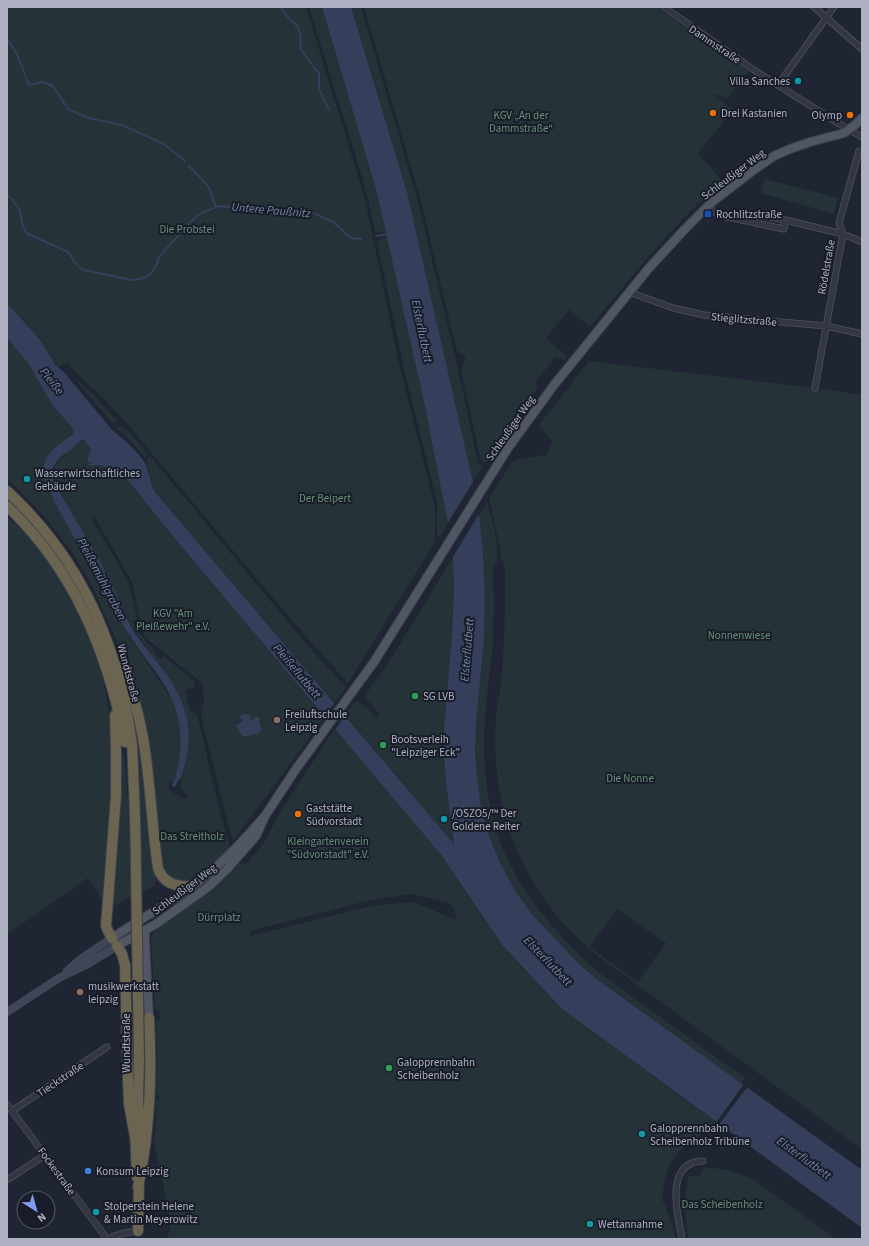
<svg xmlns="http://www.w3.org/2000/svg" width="869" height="1246" viewBox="0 0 869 1246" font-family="'Source Sans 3',sans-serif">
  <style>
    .green { fill: #253338; fill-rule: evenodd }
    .water { fill: #353e5a }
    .pier { fill: #202534 }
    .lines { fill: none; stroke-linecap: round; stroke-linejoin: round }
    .stream { stroke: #353e5a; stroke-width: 2 }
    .street-casing { stroke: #4e5260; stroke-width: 7 }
    .secondary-casing { stroke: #4e5260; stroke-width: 8 }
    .primary-casing { stroke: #3d414e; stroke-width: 10 }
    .highway-casing { stroke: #3b3f4c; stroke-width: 12 }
    .street { stroke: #333744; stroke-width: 5.5 }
    .secondary { stroke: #414657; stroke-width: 7 }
    .primary { stroke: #515665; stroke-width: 8 }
    .highway { stroke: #6a6451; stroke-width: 10 }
    .highway-bridge-casing { stroke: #3b3f4c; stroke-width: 12; stroke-linecap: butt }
    .highway-bridge { stroke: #6a6451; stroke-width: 10 }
    .culture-dot { fill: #0f9aa8; stroke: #191d29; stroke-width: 1.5 }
    .food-dot { fill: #e8710a; stroke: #191d29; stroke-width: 1.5 }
    .transit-dot { fill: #1a4fb4; stroke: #191d29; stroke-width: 1.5 }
    .leisure-dot { fill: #2e9e5b; stroke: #191d29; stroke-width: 1.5 }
    .education-dot { fill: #8d6e63; stroke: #191d29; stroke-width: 1.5 }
    .shop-dot { fill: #3f7fe0; stroke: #191d29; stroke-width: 1.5 }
    .labels { text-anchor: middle; stroke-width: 4; stroke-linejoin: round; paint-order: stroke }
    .street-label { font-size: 11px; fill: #adb1c2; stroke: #191d29 }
    .poi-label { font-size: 11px; fill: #adb1c2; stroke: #191d29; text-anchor: start }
    .park-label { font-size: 11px; fill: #679077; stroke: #191d29 }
    .water-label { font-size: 12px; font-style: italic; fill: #7784a9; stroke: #191d29 }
  </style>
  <rect width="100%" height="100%" fill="#202534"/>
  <path class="green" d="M7 7H306L365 199 393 337 406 393 432 495 435 511V542L348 683C277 606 212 524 144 444 130 426 113 408 97 392 87 383 76 374 67 363L60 366 58 368 56 366 40 340 7 303Z
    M309 7H322L377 193 386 233 375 231 368 198 360 170Z
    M351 7H361L418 202 458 369 478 463 483 466 473 482 407 192Z
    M364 7H656L749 71 728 98 712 94 733 110 698 153 723 182C672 224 632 277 590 327L569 310 546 338 567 356 565 360 555 357 535 383 538 387 514 419 485 463 482 461 479 453 461 370 466 357 457 351 455 344 421 201Z
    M765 179 838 198 834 214 761 193Z
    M387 236 424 402 448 524 439 538 437 531V502L406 377 377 241Z
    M7 338 28 363 53 406 74 430C72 435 70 436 66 439 50 452 37 464 46 484L116 612 131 639 171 698 180 723 182 734 181 751 175 776 176 777 174 782H170L168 789 185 800 188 795 181 789 180 787 188 751 189 739V729L183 705 176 689 133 628 109 580 62 495 52 474 55 465 71 449 75 448 74 446 81 440H84L91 449 87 460 89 467 100 465 115 470 127 479 171 534 325 717 233 841 225 812 201 715 204 700 202 683 155 645 145 637 142 629 132 582 94 516 91 518 115 558 129 584 137 619 132 621 139 634 141 635 146 642 154 649 152 651 160 659 163 656 193 680 195 687 185 690 190 711H193L197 714 220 813 230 846C220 864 200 872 184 884L170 879 163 869 146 727 134 686 121 651 91 583 74 555 44 516 7 478Z
    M589 361 815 388 862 395V1149L594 953C579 939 564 926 552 910 510 855 491 789 496 720 496 710 499 700 500 690 502 674 503 658 504 642 505 617 505 591 505 566L501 558 499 543 489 498 513 461 531 457 547 455 552 441 539 425ZM617 909 666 943 638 982 589 947Z
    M73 377 94 395 117 420V422L112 423Z
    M120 426 127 430 148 454 145 457 126 436 116 428Z
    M150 456 308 646 346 687 335 703 155 492 151 486 148 473 150 472 146 460Z
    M487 502C491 519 499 540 497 558 497 563 493 567 493 572 492 581 494 590 494 599 494 612 493 626 493 639 491 667 486 695 485 723 482 755 487 803 497 833 515 889 559 938 602 975L745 1078 741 1083 598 980 578 963 531 913 516 892 500 863 489 836 481 809 475 754 476 723 484 639 485 600 483 551 479 515Z
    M7 517C15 524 24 531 32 540 89 606 114 688 113 775 113 789 111 804 110 818 108 846 106 874 104 902L88 878 7 934Z
    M453 557 454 588 452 633 443 741 446 783 454 844 345 715 357 700 368 709 376 718 380 715 372 705 364 697 392 657Z
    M136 714 156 876C156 887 152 888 142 892L137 755 131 715Z
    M335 728 442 856 503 946 562 1009 716 1122 712 1128 706 1130C697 1138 685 1145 677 1154 666 1166 664 1184 662 1200L666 1207 676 1239H167L171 1222 154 1141 156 1116 155 1101 160 1099V1097L156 1094 157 1053 156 1021 161 1019V1014L155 1008 151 937 155 931 213 889 240 863 246 864 264 843 280 812ZM413 894 450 903 455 911 456 920 414 902 371 906 250 936V931L370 900Z
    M120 754H124L130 822 132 862 131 896 118 905 111 904Z
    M705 1167 727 1170 751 1178 836 1239H688L685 1203 688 1176 698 1177Z"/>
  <path class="water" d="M322 7H351L407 192 473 482 479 515 483 551 485 600 484 639 476 723 475 754 481 809 489 836 500 863 516 892 531 913 578 963 598 980 862 1170V1228L562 1009 503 946 442 856 171 534 127 479 115 470 100 465 89 466 88 464 95 461 88 463 87 460 91 449 84 440H81L74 446 75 448C67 451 54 461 52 471 51 479 64 499 68 506 82 531 97 555 110 581 118 597 124 614 133 630 149 655 173 676 183 705 193 734 189 751 181 779H179L175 787 172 785 176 777 175 776C182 753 183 731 175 708 167 682 146 661 132 639 116 615 103 590 89 565 75 538 59 512 46 484 36 461 54 447 72 435L74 430 53 406 28 363 7 338V303L40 340 56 366 63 371 113 431C122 437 140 454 145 463 150 473 149 483 155 492L454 844 446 783 443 741 452 633 454 588 453 557 448 524 424 402 377 193Z
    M248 714 251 716 250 720 252 721 256 716 260 719 259 721 261 727V731L257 734H254C243 740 241 736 236 725L242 722 243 720 239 717 241 715Z"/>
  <path class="pier" d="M475 479 480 512 451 560 446 526Z
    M336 701 346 714 334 731 323 718Z
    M744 1084 748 1086 718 1126 715 1124Z"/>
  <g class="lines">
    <path class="stream" d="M281 7C290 26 304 20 300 48L311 63
      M7 39 17 54 29 85 43 82 53 86 68 109 88 118 122 125 164 144 185 161
      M313 66 319 73V89L329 110
      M189 166 208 186 216 207
      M7 195 12 199 20 210 22 223 26 233 68 252 78 266 83 270 132 280 141 279 149 275 155 268 160 256 190 222 198 215 216 207 223 206 236 208 309 211 333 222 351 238 361 239
      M376 236 389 234"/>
    <g class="street-casing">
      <path id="street" d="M664 7 754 70 838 123 862 137
        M814 7 862 49
        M778 85 834 7
        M708 206 718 215 784 229 785 220 760 215 757 224
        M785 220 843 234 862 242
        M629 292 673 308 704 315 826 326 862 334
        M815 388 843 234 839 223 859 151
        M7 1104 107 1239
        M12 1111 107 1047
        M7 1180 45 1155
        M108 1239C117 1234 128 1232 138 1231
        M682 1239C678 1216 663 1162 703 1161"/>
    </g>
    <g class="secondary-casing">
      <path id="secondary" d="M67 971 82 958 112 938
        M7 1012 59 978 86 965 117 946"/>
    </g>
    <g class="primary-casing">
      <path id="primary" d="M265 816C247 836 230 856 209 873 179 898 144 917 112 938L117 946 156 924 208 887 228 868 256 836 265 816 296 769 374 662 508 448 554 385 649 268 685 229 712 202 751 172 774 156 790 149 810 142 844 133 855 125 862 118
        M145 930V942L149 1018"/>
    </g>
    <g class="highway-casing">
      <path id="highway" d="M7 491C68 547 105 616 123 696 127 712 130 728 132 744 133 759 133 774 134 789 135 817 136 846 136 874
        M7 506C75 571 107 651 125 742
        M121 666C151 727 148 802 158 868 163 883 176 887 191 886
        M112 938 108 931 106 926 116 796V754L115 715
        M117 946 122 954 125 965 128 1080 129 1104 135 1137
        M138 1096 140 1137
        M138 1101 139 1057
        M135 1131 137 1177
        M138 1187C150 1132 152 1074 149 1018
        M138 1231 139 1181"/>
    </g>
    <use href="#street" class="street"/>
    <use href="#secondary" class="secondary"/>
    <use href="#primary" class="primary"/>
    <use href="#highway" class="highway"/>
    <g class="highway-bridge-casing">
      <path id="highway-bridge" d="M136 874 139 1057"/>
    </g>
    <use href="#highway-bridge" class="highway-bridge"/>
  </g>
  <g class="culture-dot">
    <circle cx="798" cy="81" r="4"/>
    <circle cx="27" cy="479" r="4"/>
    <circle cx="444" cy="819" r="4"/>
    <circle cx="642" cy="1134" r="4"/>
    <circle cx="96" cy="1212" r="4"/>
    <circle cx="590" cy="1224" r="4"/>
  </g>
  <g class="food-dot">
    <circle cx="713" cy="113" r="4"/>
    <circle cx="850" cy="115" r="4"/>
    <circle cx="298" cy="814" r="4"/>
  </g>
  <rect class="transit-dot" x="704" y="210" width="8" height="8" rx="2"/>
  <g class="leisure-dot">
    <circle cx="415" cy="696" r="4"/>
    <circle cx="383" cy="745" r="4"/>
    <circle cx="389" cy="1068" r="4"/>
  </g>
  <g class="education-dot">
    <circle cx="277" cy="720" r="4"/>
    <circle cx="80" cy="992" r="4"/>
  </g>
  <circle class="shop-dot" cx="88" cy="1171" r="4"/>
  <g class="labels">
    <g class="street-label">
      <text transform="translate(715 44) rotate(34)" y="4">Dammstraße</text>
      <text transform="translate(733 174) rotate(-37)" y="4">Schleußiger Weg</text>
      <text transform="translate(826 267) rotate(-80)" y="4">Rödelstraße</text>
      <text transform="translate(744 319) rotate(5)" y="4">Stieglitzstraße</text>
      <text transform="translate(510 428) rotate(-55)" y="4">Schleußiger Weg</text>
      <text transform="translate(129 673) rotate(75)" y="4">Wundtstraße</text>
      <text transform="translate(184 889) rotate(-37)" y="4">Schleußiger Weg</text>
      <text transform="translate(126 1043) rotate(-90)" y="4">Wundtstraße</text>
      <text transform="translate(60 1079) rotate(-34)" y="4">Tieckstraße</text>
      <text transform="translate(57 1171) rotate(54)" y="4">Fockestraße</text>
    </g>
    <g class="poi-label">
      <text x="790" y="85" text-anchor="end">Villa Sanches</text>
      <text x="721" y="117">Drei Kastanien</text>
      <text x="842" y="119" text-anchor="end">Olymp</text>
      <text x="716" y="218">Rochlitzstraße</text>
      <text x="35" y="477">Wasserwirtschaftliches<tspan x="35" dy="13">Gebäude</tspan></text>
      <text x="423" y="700">SG LVB</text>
      <text x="285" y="718">Freiluftschule<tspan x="285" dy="13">Leipzig</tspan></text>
      <text x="391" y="743">Bootsverleih<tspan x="391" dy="13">"Leipziger Eck"</tspan></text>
      <text x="306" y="812">Gaststätte<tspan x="306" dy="13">Südvorstadt</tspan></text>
      <text x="452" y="817">/OSZO5/™ Der<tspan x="452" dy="13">Goldene Reiter</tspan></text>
      <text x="88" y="990">musikwerkstatt<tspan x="88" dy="13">leipzig</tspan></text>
      <text x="397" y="1066">Galopprennbahn<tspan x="397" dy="13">Scheibenholz</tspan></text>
      <text x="650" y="1132">Galopprennbahn<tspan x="650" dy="13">Scheibenholz Tribüne</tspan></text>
      <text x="96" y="1175">Konsum Leipzig</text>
      <text x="104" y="1210">Stolperstein Helene<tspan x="104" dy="13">&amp; Martin Meyerowitz</tspan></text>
      <text x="598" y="1228">Wettannahme</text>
    </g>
    <g class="park-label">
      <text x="521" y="119">KGV „An der<tspan x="521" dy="13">Dammstraße“</tspan></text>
      <text x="187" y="233">Die Probstei</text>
      <text x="325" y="502">Der Beipert</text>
      <text x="173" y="617">KGV "Am<tspan x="173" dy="13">Pleißewehr" e.V.</tspan></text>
      <text x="739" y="639">Nonnenwiese</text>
      <text x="630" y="782">Die Nonne</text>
      <text x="192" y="840">Das Streitholz</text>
      <text x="328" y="845">Kleingartenverein<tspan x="328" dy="13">"Südvorstadt" e.V.</tspan></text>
      <text x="219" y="921">Dürrplatz</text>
      <text x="722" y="1208">Das Scheibenholz</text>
    </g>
    <g class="water-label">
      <text transform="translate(271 210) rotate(5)" y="4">Untere Paußnitz</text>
      <text transform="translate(422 331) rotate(78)" y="4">Elsterflutbett</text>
      <text transform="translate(52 381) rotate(52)" y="4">Pleiße</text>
      <text transform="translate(102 579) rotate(62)" y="4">Pleißemühlgraben</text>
      <text transform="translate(467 650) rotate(-85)" y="4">Elsterflutbett</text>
      <text transform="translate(297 671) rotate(50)" y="4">Pleißeflutbett</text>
      <text transform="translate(548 961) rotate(46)" y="4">Elsterflutbett</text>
      <text transform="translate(804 1158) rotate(36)" y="4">Elsterflutbett</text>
    </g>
  </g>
  <rect width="869" height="1246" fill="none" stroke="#adb1c2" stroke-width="16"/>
  <g transform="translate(36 1210) rotate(143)"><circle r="19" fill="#191d29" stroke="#545866"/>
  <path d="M0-3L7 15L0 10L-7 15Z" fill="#839bf0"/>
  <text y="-6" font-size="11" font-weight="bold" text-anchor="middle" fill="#adb1c2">N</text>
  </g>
</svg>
